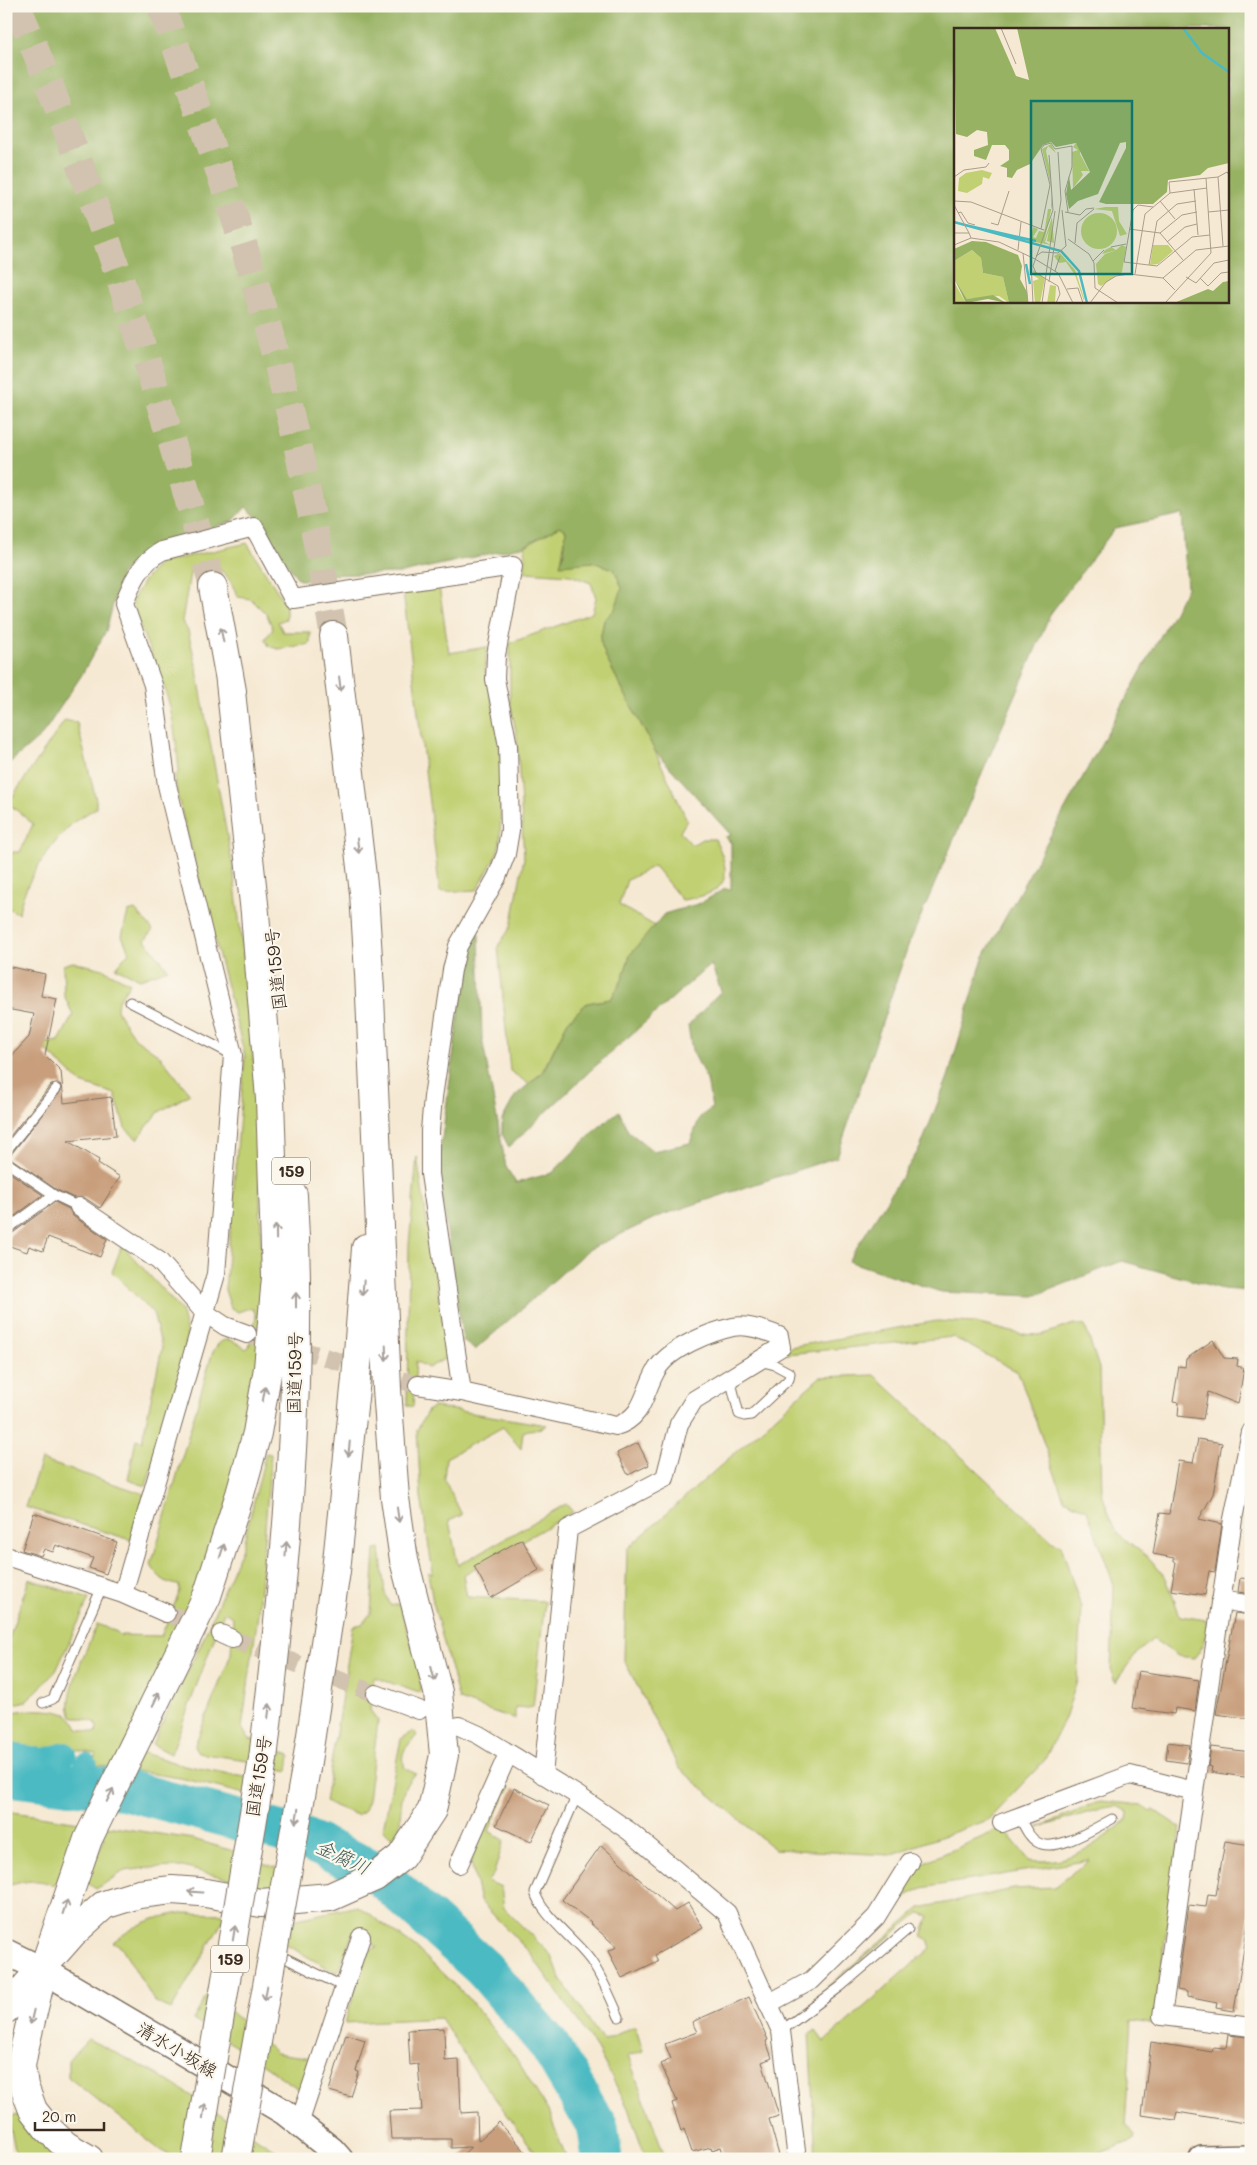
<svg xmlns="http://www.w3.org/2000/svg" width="1257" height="2165" viewBox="0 0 1257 2165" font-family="Mali,'Klee One',sans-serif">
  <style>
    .green { fill: #c1d072; stroke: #7e7d48 }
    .forest { fill: #98b264; stroke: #6a6e41; fill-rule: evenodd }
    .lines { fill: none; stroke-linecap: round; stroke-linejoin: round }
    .canal { stroke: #4bbac2; stroke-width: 24 }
    .river { stroke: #4bbac2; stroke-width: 41 }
    .building { fill: #c89e7b }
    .street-tunnel { stroke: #d1c3af; stroke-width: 18; stroke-dasharray: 18 9; stroke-linecap: butt }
    .highway-tunnel { stroke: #d1c3af; stroke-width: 28; stroke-dasharray: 28 14; stroke-linecap: butt }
    .lane-casing { stroke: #7c6d5d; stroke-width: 11 }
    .street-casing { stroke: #7c6d5d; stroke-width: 20 }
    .secondary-casing { stroke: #7c6d5d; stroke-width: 28 }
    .highway-casing { stroke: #7c6d5d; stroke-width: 30 }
    .lane { stroke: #fff; stroke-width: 9 }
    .street { stroke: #fff; stroke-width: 18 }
    .secondary { stroke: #fff; stroke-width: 25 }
    .highway { stroke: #fff; stroke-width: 28 }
    .highway-bridge-casing { stroke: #7c6d5d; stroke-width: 30; stroke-linecap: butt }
    .highway-bridge { stroke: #fff; stroke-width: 28 }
    .oneway { stroke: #a79f9a }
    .labels { text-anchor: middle; stroke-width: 4.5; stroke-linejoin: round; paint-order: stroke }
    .shield { fill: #fbf7ec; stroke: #75685c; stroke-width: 1 }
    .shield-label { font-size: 16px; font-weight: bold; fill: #3b2a1e }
    .street-label { font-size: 18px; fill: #3b2a1e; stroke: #fbf7ec }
    .water-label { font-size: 19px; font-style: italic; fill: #415c57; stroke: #fbf7ec }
    .inset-river { fill: none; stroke: #4bbac2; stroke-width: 2.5 }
    .inset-road { fill: none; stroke: #ab9d8b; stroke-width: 1 }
    .view { fill: #0f766e; fill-opacity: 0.15; stroke: #0f766e; stroke-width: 2.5 }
    .inset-edge { fill: none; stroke: #3b2a1e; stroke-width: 2.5 }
  </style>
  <rect width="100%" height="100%" fill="#fbf7ec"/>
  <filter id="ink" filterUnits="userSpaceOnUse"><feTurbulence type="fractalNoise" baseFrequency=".02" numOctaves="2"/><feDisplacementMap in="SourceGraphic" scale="10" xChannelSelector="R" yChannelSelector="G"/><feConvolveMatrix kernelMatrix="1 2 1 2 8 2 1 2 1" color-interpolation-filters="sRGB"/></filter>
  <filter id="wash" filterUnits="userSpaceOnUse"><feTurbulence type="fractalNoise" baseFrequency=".0096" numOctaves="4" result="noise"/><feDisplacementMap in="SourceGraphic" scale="20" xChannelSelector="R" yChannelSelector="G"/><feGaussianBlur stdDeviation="1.12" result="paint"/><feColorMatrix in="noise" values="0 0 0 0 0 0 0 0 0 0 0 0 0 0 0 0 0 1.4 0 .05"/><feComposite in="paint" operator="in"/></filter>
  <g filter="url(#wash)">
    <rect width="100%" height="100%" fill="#f6e9d3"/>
    <path class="green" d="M560 526 566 530 561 564 593 562 614 569 623 588 615 609 604 620 600 640 606 658 654 749 687 820 680 832 692 845 702 839H715C735 879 726 894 682 900L654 866 627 880 619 905 655 926 630 955 622 980 611 999 587 1003 568 1021 542 1072 529 1084 510 1071 498 946 511 927 524 858 517 737 510 702V643L592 613 596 598 591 583 570 575 525 572V546Z
      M247 543 286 605V619L278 622 283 632H310V644L278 649 269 646 265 639 273 629 267 615 251 599 238 597C228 575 224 567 199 563L190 573 182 621 188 631 196 665 233 868 249 1003 258 1121 263 1316 253 1398 233 1487 202 1577 124 1747 179 1764 250 1778 249 1795 180 1778 95 1765 96 1754 70 1749 47 1753 6 1748V1714C19 1709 53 1708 66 1714 72 1717 75 1723 78 1729L96 1733 97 1728 95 1722 72 1716C61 1699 90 1643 97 1624L117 1632 120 1635 161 1636 180 1591 179 1585C166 1585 156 1575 151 1565L212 1354C222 1334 230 1338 246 1349L249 1347 256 1317 254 1310 249 1308 238 1312 231 1308 225 1290 245 1056 177 794 175 776 179 771C176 740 173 710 162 680 152 654 139 629 132 601L145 579 160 563Z
      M439 586 449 653 487 647 485 671 494 708 502 766 500 842 497 854 477 890 440 892 403 591Z
      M65 720 77 723 96 800V808C88 813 80 817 73 823 52 842 21 886 19 914L6 907V857L13 852H20L33 824 8 803Z
      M135 910 153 930 145 940 168 969 140 979 116 968 129 952 122 936 128 912Z
      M73 962 103 969 130 983 118 1001 117 1009 122 1019 135 1038 159 1055 190 1094 159 1112 137 1139 125 1128 115 1094 81 1083 39 1044 59 1041 73 1015 64 995 63 965Z
      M417 1157 448 1357 428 1368 416 1361 413 1407 407 1405 409 1245Z
      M122 1245 181 1310 187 1334 184 1360 146 1486 128 1480 136 1439 142 1441 162 1348 153 1313 112 1272Z
      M937 1321 975 1323 1020 1334 1041 1335 1074 1324 1085 1326 1099 1368 1102 1494 1115 1531 1150 1559 1166 1578 1180 1616 1206 1620C1211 1634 1203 1647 1194 1658L1178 1656 1153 1639 1135 1655 1115 1683 1111 1671 1114 1585 1087 1510 1064 1499 1018 1372 953 1337 787 1354 790 1347Z
      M874 1375 1053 1542 1061 1545 1081 1607 1077 1681 1065 1718 1044 1761 988 1820 890 1855 774 1849 679 1768 624 1660 627 1549 820 1377Z
      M434 1407 547 1425C539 1431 531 1428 523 1432L521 1449 503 1427 446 1458 444 1479 462 1515 449 1521 458 1565 566 1504 573 1512 463 1575 467 1597 545 1601 533 1707 528 1708 515 1707V1719L459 1700 433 1602 428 1573H433L421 1497 417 1430 428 1410Z
      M266 1453 271 1454 258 1614 242 1728 248 1738 290 1755 288 1771 247 1760 198 1753 194 1747 231 1654 233 1617 224 1612 171 1754 152 1744 201 1644 243 1545Z
      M41 1460 145 1494 131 1540 25 1507Z
      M380 1549 385 1593 391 1606 399 1604 418 1663 421 1689 419 1693 374 1677 370 1710 378 1721 368 1800 364 1810 357 1815 325 1802 353 1626 362 1624 371 1613 375 1550Z
      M29 1579 89 1599 56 1671 27 1701 6 1706V1647Z
      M413 1731 417 1735C407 1749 399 1748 405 1768L416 1774C396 1788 403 1816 398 1837L392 1838 383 1829 401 1739Z
      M511 1787 505 1795 489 1831 504 1840 494 1873 488 1881 501 1887 504 1908 552 1956 560 1978 603 2041 635 2026 643 2051 628 2056 666 2159H646L628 2108 597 2049 530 1953 480 1901 471 1861 498 1792Z
      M1100 1801 1142 1805 1151 1812 1154 1810 1181 1828 1153 2024 1132 2021 1125 2124 1135 2135 1134 2140 1085 2159H816L809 2034 816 2031 824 2042 931 1948 928 1939 922 1936 929 1916 919 1913 826 1988 920 1908 1014 1889 1055 1887 1090 1860 922 1888 908 1895 888 1912 920 1864 1003 1828 1029 1860C1070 1866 1096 1844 1127 1820L1128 1812 1117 1806 1103 1808 1038 1828Z
      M6 1811 193 1839 230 1850 297 1876 292 1889H268L183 1867 147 1868 124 1871 96 1889 85 1881 105 1838 80 1832 54 1886C38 1877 23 1882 6 1886Z
      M358 1906 415 1947 466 1996 516 2058 548 2111 567 2159H540L472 2067 441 2018 345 2023 366 1951 378 1947 353 1933 337 1973 281 1942 283 1922Z
      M182 1913 227 1914 171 2010 154 2001 121 1946 113 1942C137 1924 153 1917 182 1913Z
      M209 1992 276 2053 312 2058 303 2092 233 2044 193 2020Z
      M88 2039 161 2076 289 2159H177L160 2150 68 2077V2060Z
      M19 2115C30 2135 45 2148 64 2159H17L8 2117Z"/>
    <path class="forest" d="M6 6H1251V1291L1223 1289 1122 1261 1034 1296 941 1292 848 1261 920 1148 948 1077 983 958 1187 588 1182 514 1115 528 1051 613 908 946 837 1157 659 1216 588 1250 475 1350 463 1341 438 1168 466 961 479 933 482 1038 506 1167 516 1183 552 1173 599 1127 619 1111 628 1131 653 1151 690 1143 700 1117 712 1108 707 1080 692 1050 688 1026 721 991 711 964 591 1070 509 1147 502 1134V1120L515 1096 543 1072 568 1021 587 1003 611 999 622 980 630 955 664 914 701 903 724 889H731V843L725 837 731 835 655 751 606 658 600 640 604 620 615 609 622 588 614 569 593 562 560 565 564 552 566 530 560 526 525 546 402 573 320 575 306 580H299L281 556 265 526 246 507 233 521 153 546 121 574 106 631 81 676 42 735 6 766ZM956 29H1228V301H956Z"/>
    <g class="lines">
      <path class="canal" d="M6 1754 45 1760 65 1754
        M84 1785 86 1765"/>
      <path class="river" d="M6 1776 125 1790 298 1836 375 1871 484 1969 549 2045 598 2128 602 2159"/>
    </g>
    <g id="blocks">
      <path class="building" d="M6 966 45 974 41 996 57 999 45 1055 61 1071 64 1103 111 1097 116 1136 68 1141 99 1160 98 1163 120 1177 100 1208 85 1198H74L57 1190 9 1157 62 1089 60 1084 51 1085 6 1141V1062L29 1037 34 1014 6 1009Z
        M6 1170 43 1195 12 1218 6 1214Z
        M55 1202 69 1209 73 1216 107 1239 100 1257 48 1237 43 1251 29 1246 27 1252 7 1245 10 1235Z
        M1213 1340 1224 1358 1238 1359 1237 1366 1244 1368 1238 1404 1208 1392 1203 1419 1178 1416 1179 1403 1173 1402 1179 1366 1185 1367 1186 1359Z
        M1198 1439 1222 1443 1213 1494 1199 1519 1222 1524 1215 1572 1209 1571 1205 1595 1171 1590 1176 1562H1174V1558L1153 1554 1160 1513 1169 1514 1178 1461 1193 1463Z
        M638 1443 649 1465 628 1475 617 1453Z
        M34 1513 117 1542 106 1574 89 1568 93 1558 56 1545 53 1552 44 1549 41 1556 22 1550Z
        M522 1539 539 1570 491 1598 474 1566Z
        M1240 1578 1251 1579V1594L1238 1592Z
        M1235 1613 1251 1615V1719L1216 1714Z
        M1138 1671 1199 1680 1195 1711 1175 1708 1174 1714 1132 1708Z
        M1168 1742 1190 1745 1187 1763 1166 1760Z
        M1211 1747 1251 1752V1778L1211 1772 1212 1767 1208 1766Z
        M514 1788 549 1805 531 1842 496 1825Z
        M1225 1841 1251 1845V1904L1234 2011 1216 2008 1217 2003 1187 1997V1992L1177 1990 1189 1905 1206 1907 1208 1894 1216 1895Z
        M601 1845 675 1911 688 1903 703 1928 655 1955 658 1961 622 1978 608 1951 617 1947 590 1923 591 1922 562 1900Z
        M749 1997 768 2040 766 2041 772 2058 762 2062 779 2116 769 2119 780 2159H725L721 2147 712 2150 711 2147 692 2152 684 2129 681 2131 672 2103 677 2101 661 2064 671 2059 665 2044 697 2032 692 2022Z
        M444 2028 445 2061 459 2060 461 2113 477 2112 478 2141 499 2122 532 2159H458L471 2147 451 2148V2139H391L389 2111 422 2110 418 2064 410 2065 408 2030Z
        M346 2034 365 2040 356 2071 359 2072 351 2097 329 2091Z
        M1228 2035 1251 2037V2124L1177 2112 1175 2120 1142 2115 1151 2042 1212 2052 1213 2047 1226 2048Z"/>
    </g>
  </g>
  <g filter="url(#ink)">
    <use href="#blocks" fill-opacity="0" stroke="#7c6d5d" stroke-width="1"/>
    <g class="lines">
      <path class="street-tunnel" d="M247 1334 418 1385
        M166 1613 221 1634
        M232 1639 376 1694"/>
      <path class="highway-tunnel" d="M17 6C96 192 160 392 213 587
        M161 6C205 126 247 246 279 369 302 457 318 547 334 636"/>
      <g class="lane-casing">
        <path id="lane" d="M130 1002 233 1055
          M6 1151 56 1089
          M6 1162 54 1195 79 1207
          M6 1230 54 1195
          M730 1378 739 1414 744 1416 751 1415 789 1379 790 1373 775 1365 759 1361
          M43 1703 53 1699 102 1587
          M577 1795 535 1892C540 1914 578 1942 591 1961 603 1979 611 1998 619 2017
          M1019 1817C1024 1825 1028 1837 1037 1842 1055 1854 1095 1828 1112 1819
          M281 1956 344 1987
          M781 2031 840 1987 908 1929"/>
      </g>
      <g class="street-casing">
        <path id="street" d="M79 1207 159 1261 204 1312 225 1326 247 1334
          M418 1385 462 1392 616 1426C645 1417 643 1392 657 1369 670 1348 710 1332 733 1327 746 1324 767 1331 779 1336L781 1347 694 1400 679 1424 665 1478 568 1529 543 1775
          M1251 1432 1233 1519 1162 2016 1251 2027
          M6 1556 123 1594
          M1221 1600 1251 1605
          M166 1613 123 1594 216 1274 233 1055 167 785 153 685 124 604C132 582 141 562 162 551L254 527 293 599 513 566 496 655 495 679 508 746 510 830 506 854 497 877 458 946 452 970 433 1097 430 1131V1174L462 1392
          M221 1634 232 1639
          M376 1694 419 1710
          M459 1726 479 1735 577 1795 629 1831 727 1913 781 2031 797 2159
          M1002 1823 1130 1775 1194 1791
          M459 1864 508 1754
          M768 2004 812 1980 876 1917 910 1862
          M299 2124 361 1937"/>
      </g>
      <g class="secondary-casing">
        <path id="secondary" d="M6 1952 43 1970 284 2112 332 2150 340 2159
          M1202 2159 1251 2158"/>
      </g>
      <g class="highway-casing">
        <path id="highway" d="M213 587 232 691
          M334 636 364 893 370 990
          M263 1759C285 1572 304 1384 293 1195
          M306 1768 336 1571 356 1379 366 1248
          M6 2009 73 1933 104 1905 139 1894 172 1890 200 1892 261 1903 330 1897 375 1877 401 1857 432 1810 444 1755 438 1692 404 1560 395 1498 387 1389 369 973
          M89 2159 65 2145 47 2128 33 2110 24 2086 21 2066 24 2050 43 1970 88 1839 207 1596 240 1494 257 1433 268 1368 276 1277 270 1099 255 913 229 673"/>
      </g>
      <use href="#lane" class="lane"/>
      <use href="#street" class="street"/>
      <use href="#secondary" class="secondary"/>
      <use href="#highway" class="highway"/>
      <g class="highway-bridge-casing">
        <path id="highway-bridge" d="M196 2159 263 1759
          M236 2159 306 1768"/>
      </g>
      <use href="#highway-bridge" class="highway-bridge"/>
    </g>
    <defs><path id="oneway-shaft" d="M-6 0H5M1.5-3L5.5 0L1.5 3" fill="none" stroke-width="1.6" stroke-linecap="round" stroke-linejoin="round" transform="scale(1.25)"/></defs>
    <g class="oneway">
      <use href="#oneway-shaft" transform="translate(222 635) rotate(-101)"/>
      <use href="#oneway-shaft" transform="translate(340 684) rotate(83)"/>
      <use href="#oneway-shaft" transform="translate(358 846) rotate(83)"/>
      <use href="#oneway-shaft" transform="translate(276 1232) rotate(-91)"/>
      <use href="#oneway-shaft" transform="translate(363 1288) rotate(95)"/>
      <use href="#oneway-shaft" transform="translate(296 1300) rotate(-90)"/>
      <use href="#oneway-shaft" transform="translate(386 1353) rotate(88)"/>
      <use href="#oneway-shaft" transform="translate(264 1394) rotate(-80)"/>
      <use href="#oneway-shaft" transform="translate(349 1449) rotate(96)"/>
      <use href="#oneway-shaft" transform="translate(398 1515) rotate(82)"/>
      <use href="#oneway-shaft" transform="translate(286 1549) rotate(-86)"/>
      <use href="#oneway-shaft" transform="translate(222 1551) rotate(-72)"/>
      <use href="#oneway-shaft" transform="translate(433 1674) rotate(76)"/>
      <use href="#oneway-shaft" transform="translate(156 1699) rotate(-64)"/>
      <use href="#oneway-shaft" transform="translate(269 1711) rotate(-83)"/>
      <use href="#oneway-shaft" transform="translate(110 1795) rotate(-64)"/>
      <use href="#oneway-shaft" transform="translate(297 1816) rotate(100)"/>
      <use href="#oneway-shaft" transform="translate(195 1892) rotate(-176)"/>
      <use href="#oneway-shaft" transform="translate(65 1907) rotate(-71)"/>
      <use href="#oneway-shaft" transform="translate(234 1933) rotate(-81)"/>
      <use href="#oneway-shaft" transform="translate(266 1993) rotate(100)"/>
      <use href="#oneway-shaft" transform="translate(32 2017) rotate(103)"/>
      <use href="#oneway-shaft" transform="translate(204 2111) rotate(-81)"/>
    </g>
  </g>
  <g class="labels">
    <g class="shield">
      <rect x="272" y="1157.5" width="38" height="27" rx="4"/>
      <rect x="211" y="1945.5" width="38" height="27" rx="4"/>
    </g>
    <g class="shield-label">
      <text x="291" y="1177">159</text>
      <text x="230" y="1965">159</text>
    </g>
    <g class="street-label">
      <text transform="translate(276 969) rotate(-96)" y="6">国道159号</text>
      <text transform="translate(295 1373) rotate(-89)" y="6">国道159号</text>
      <text transform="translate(259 1776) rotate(-81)" y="6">国道159号</text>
      <text transform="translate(177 2050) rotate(31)" y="6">清水小坂線</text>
    </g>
    <g class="water-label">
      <text transform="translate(343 1857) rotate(25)" y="7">金腐川</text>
    </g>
  </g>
  <g transform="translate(954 28)">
    <rect width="275" height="275" fill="#f6e9d3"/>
    <path d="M122 115 126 119V126L135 143H127L129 147 119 160 118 124 124 122 119 119ZM97 116 102 125 94 118 92 123 96 142 98 178 90 214 98 189 100 215 93 213 95 202 91 214 97 217 65 211 77 210 79 199 84 201 79 209 82 210 85 203 90 204 91 200 94 181H97V158L88 121ZM28 142 38 145 35 151 29 149 28 156 13 165 4 163 5 150 12 145ZM152 179H164L165 193 173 206 166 208 158 183 140 181ZM127 203a18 18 0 1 1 36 0a18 18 0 1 1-36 0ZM168 217 172 219 168 244 147 258 144 256 142 236 151 226 143 232 151 226 163 222 148 226 151 222 157 219 162 222ZM199 217H214L219 223 204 236 196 237ZM18 222 27 230 29 245 49 249 55 275 45 268 13 271 0 250V233ZM106 225 121 242 130 270V273L121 247 112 234 105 235 100 228ZM79 242 91 250 86 275H81L79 253 85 251 79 247ZM0 254 12 275H1ZM96 257 102 258 101 275H93Z" fill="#c1d072"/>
    <path d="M0 0H41L62 48 75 52 63 0H275V135L254 140 246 147 214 152 213 164 199 176H152L145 174 172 120V114L166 115 144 166 124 173 115 181 112 166 115 148 117 162 136 144 122 115 102 119 97 114 89 117 76 136 63 142 58 150 53 149V140L46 138 55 132V122L51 117H38L32 132 20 128V122L34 117 33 104 23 102 13 109 2 106ZM18 213 32 214 64 227 68 238 66 251 73 264 74 275H55L49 249 29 245 27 230 18 222 0 233V221ZM0 250 13 271 39 267 52 275 34 271 12 275ZM275 253V275H220L254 261 259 263 269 254Z" fill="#98b264"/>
    <path class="inset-river" d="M229 0 248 25 275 44M0 194 107 223 125 243 133 275M11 197 82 213M72 236 76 256"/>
    <path class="inset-road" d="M47 0 62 36M95 127 99 182 79 238 82 245 104 258 106 266 102 275M0 149 10 142 32 139 35 135M264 149 269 218M240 161 244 207M216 165 215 154 264 149 273 144 275 147M0 173 17 174 87 201M206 173 221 191M0 177 15 205M199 179 184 177 179 182 170 234 203 238 238 209 256 207M111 184 126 187 132 181 140 180M254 184 275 182M4 185 7 184 14 195 21 197M37 195 44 197 55 163M175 201 206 205 229 232M90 202 87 201 96 157 87 121 90 117 97 115 101 121 118 118V139L111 163 114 184M0 205H15L17 210 45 214 81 231 104 245 119 275M206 205 228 187 243 184M114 211 135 226 140 235 141 260 164 275M213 214 231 199 243 196M121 215 123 195 140 181M0 217 17 210M157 219 172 216M64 222 67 194M69 225 74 275M82 228 88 224 104 225 112 218 108 182M139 233 150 222M77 234 79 275M195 237 203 193 223 176 242 173M101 243 106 228M181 246 191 186 216 165 253 160M232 249 242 255 260 235 275 232M209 250 221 262M246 250 254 258 267 245 275 244M95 254 107 172 104 124M113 261 124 260 129 275M88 275 101 183M136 275 152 254 162 248 175 246 209 250 242 222 275 218M211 275 257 225 252 150"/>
    <path class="view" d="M77 73H178V246H77Z"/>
    <rect width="275" height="275" class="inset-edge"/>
  </g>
  <rect width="1257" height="2165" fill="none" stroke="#fbf7ec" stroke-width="25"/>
  <path d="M35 2122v8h69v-8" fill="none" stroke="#3b2a1e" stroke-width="2.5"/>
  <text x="42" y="2122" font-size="15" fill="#3b2a1e" stroke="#fbf7ec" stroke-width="4" paint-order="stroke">20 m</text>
</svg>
